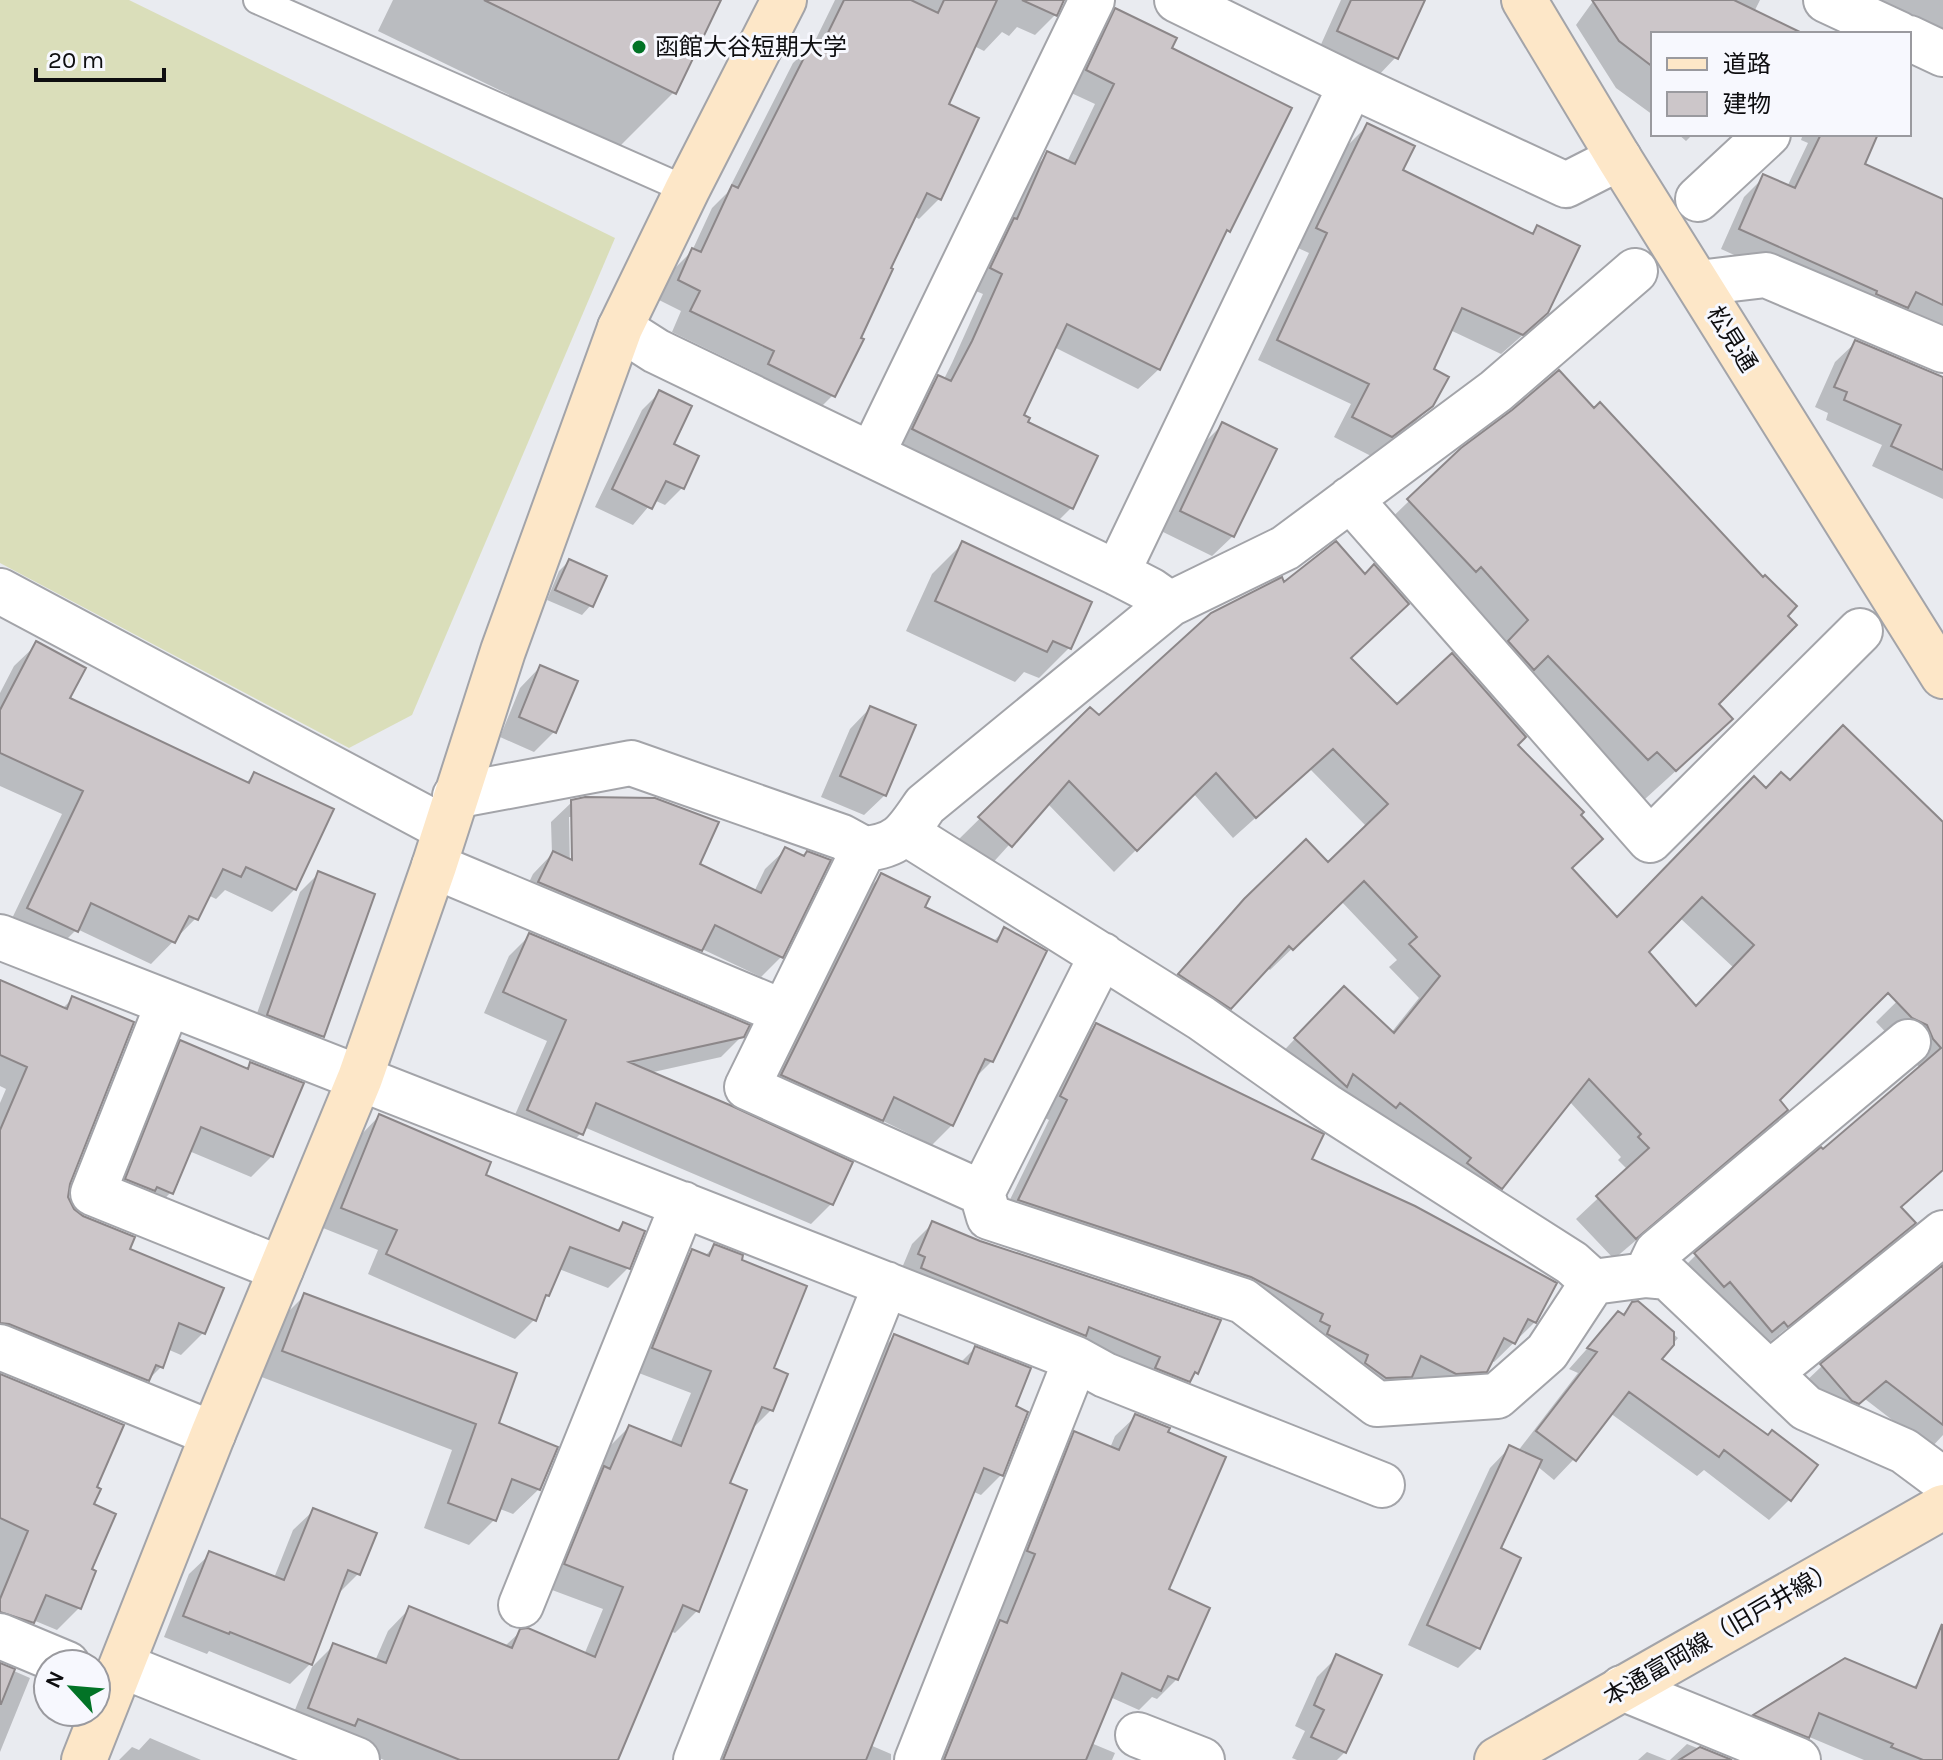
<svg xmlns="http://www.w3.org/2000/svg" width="1943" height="1760" viewBox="0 0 1943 1760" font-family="Karla,'Noto Sans JP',sans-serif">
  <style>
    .grass { fill: #dadeba }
    .shadow { fill: #0003; fill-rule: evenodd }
    .building { fill: #ccc6c9; stroke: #8c8789; stroke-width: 2; fill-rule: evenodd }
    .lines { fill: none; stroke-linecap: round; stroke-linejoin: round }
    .lane-casing { stroke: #a3a4a9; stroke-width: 30 }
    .street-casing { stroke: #a3a4a9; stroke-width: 48 }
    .secondary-casing { stroke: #a3a4a9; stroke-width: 48 }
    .lane { stroke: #fff; stroke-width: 26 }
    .street { stroke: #fff; stroke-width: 44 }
    .secondary { stroke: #fde7c8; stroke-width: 44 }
    .poi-dot { fill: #027326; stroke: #f7f8fe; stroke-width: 3 }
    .labels { text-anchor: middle; stroke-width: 6; stroke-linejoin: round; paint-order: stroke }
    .poi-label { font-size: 24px; fill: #0e0e10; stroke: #f7f8fe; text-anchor: start }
    .street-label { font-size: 24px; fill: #0e0e10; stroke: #f7f8fe }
  </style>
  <rect width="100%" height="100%" fill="#e9ebf0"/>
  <path class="grass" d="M0 0H129L615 238 412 715 349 748 0 563Z"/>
  <path class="shadow" d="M393 0H719L674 92 618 148 378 31Z
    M835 0H1062L1055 15 1035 35 1017 27 1009 36 1002 32 984 51 974 46 946 105 939 199 919 219 914 216 833 395 813 415 749 384 755 372 672 332 681 311 659 300 673 270 692 251 712 208 727 193 793 63 814 43Z
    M1341 0H1422L1396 57 1376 78 1318 51Z
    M1594 0H1760L1754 12 1799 34H1653V115L1616 88 1576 25Z
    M1863 0H1943V38Z
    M1116 10 1169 48 1229 230 1220 239 1159 369 1138 389 1054 347 1022 416 1071 508 1051 528 893 449 918 397 939 377 944 379 952 363 983 294 971 289 1028 174 1048 154 1067 162 1095 104 1067 91 1095 30Z
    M1368 125 1400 171 1531 235 1538 228 1525 333 1501 354 1450 330 1431 370 1432 405 1411 426 1371 456 1334 437 1351 404 1258 360 1309 253 1298 248 1348 145Z
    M1678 134H1693L1686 141Z
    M1803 134H1876L1862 165 1943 201V334L1858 311 1721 249 1744 197 1764 177 1787 187 1808 143 1801 140Z
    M1856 342 1943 380V499L1872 466 1882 445 1826 420 1828 413 1815 407 1835 362Z
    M659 393 682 488 665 505 654 500 633 525 595 507 642 410Z
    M1222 425 1233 536 1212 556 1161 531 1202 445Z
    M1462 450 1763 580 1701 748 1645 799 1379 530Z
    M962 544 1069 648 1039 678 1024 672 1015 682 906 631 932 574Z
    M569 561 591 605 582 615 547 600 559 571Z
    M37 644 67 699 246 783 254 774 295 889 272 912 225 890 216 899 208 895 196 918 151 964 77 929 53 953 6 931 62 814 0 786V693L14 666Z
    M1349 659 1396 707 1516 745 1570 868 1617 919 1766 790 1789 783 1943 824V864L1777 1101 1785 1110 1764 1131 1614 1259 1576 1219 1628 1170 1618 1160 1621 1157 1569 1101 1501 1187 1479 1209 1274 1061 1322 1010 1391 1033 1419 998 1389 967 1397 960 1341 901 1270 970 1267 967 1208 1029 1158 996 1222 923 1306 842 1328 865 1367 827 1310 769 1233 838 1193 793 1114 872 1047 803 989 867 958 840 1090 710 1098 718ZM1680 918 1734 968 1696 1008 1646 952Z
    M540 667 555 731 534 752 500 737 520 688Z
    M870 708 885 795 864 815 821 797 850 729Z
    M572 802 754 892 765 869 786 849 781 957 761 977 702 949 680 970 519 903 533 874 552 854 551 822ZM569 817H573L574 870H570Z
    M318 874 322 1036 304 1054 250 1033 300 892Z
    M882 875 922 908 993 942 1005 929 992 1061 973 1080 952 1125 932 1145 881 1120 862 1140 762 1095 862 895Z
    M530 935 742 1036 721 1057 649 1073 831 1204 811 1224 584 1127 581 1133 561 1154 508 1131 547 1041 484 1013 509 956Z
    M1943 956V1171L1900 1208 1913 1223 1893 1243 1766 1345 1676 1275 1696 1255 1823 1152 1919 1067 1876 1022Z
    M0 982 62 1009 73 998 66 1198 72 1210 127 1250 221 1290 203 1333 181 1355 167 1349 161 1367 126 1402 0 1350V1103L6 1089 0 1086Z
    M1096 1025 1309 1160 1535 1322 1494 1362 1490 1360 1485 1370 1465 1391 1435 1393 1408 1378 1390 1396 1312 1346 1000 1220 1049 1120 1041 1116 1076 1045Z
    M181 1043 245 1070 251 1064 272 1156 251 1177 189 1151 171 1192 151 1213 106 1200 161 1063Z
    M379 1116 483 1176 615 1232 623 1224 628 1268 608 1288 559 1269 534 1320 515 1339 368 1274 378 1250 323 1228 360 1136Z
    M932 1224 1197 1372 1168 1401 899 1275 912 1244Z
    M714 1246 771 1369V1410L749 1432 728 1484 697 1611 675 1633 670 1631 616 1760H384L338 1741 287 1730 312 1667 334 1645 375 1661 388 1631 410 1608 504 1647 521 1631 584 1655 603 1609 544 1587 607 1449 629 1427 670 1444 691 1393 631 1370 670 1273 692 1251 705 1256Z
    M1943 1268V1435L1930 1449 1865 1399 1838 1423 1802 1385 1822 1366Z
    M305 1295 496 1424 539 1489 513 1514 500 1509 494 1520 469 1545 424 1528 452 1450 259 1376 280 1320Z
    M1637 1303 1678 1338 1660 1359 1768 1437 1815 1465 1789 1500 1769 1520 1704 1470 1697 1476 1610 1413 1574 1459 1554 1480 1537 1466 1498 1549 1478 1648 1458 1668 1408 1645 1490 1468 1510 1447 1518 1451 1578 1373 1569 1369 1618 1314 1621 1316 1633 1304Z
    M895 1336 960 1363 975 1348 1013 1407 1001 1475 981 1495 974 1492 870 1745 891 1754V1760H712L874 1357Z
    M0 1379 94 1488 89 1570 79 1608 57 1630 33 1620 11 1644 0 1640Z
    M1136 1416 1166 1590 1177 1679 1157 1699 1152 1697 1139 1710 1110 1697 1091 1743 1115 1753 1112 1760H933L981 1643 994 1629 1016 1574 1008 1571 1055 1454 1075 1433 1110 1448 1115 1436Z
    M314 1510 358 1574 338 1594 310 1664 290 1684 209 1651 207 1654 164 1637 189 1574 210 1554 274 1578 293 1530Z
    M1337 1657 1345 1752 1337 1760H1297L1292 1758 1305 1731 1295 1726 1317 1677Z
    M1845 1660 1912 1688 1920 1681 1943 1691V1746L1937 1760H1864L1807 1736 1787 1757 1735 1735 1754 1716Z
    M0 1665 30 1678 0 1752Z
    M150 1738 201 1760H119L132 1747 139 1750Z
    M1687 1744 1727 1760H1670Z
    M1647 1752 1667 1760H1638Z"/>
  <path class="building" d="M484 0H721L676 94Z
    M844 0H911L938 13 944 0H997L949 104 979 118 941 200 927 193 891 268 893 269 861 338 864 339 835 397 768 364 774 351 690 311 700 291 678 280 692 248 701 252 732 185 738 188 813 40 822 45Z
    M1022 0H1064L1057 16Z
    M1351 0H1425L1398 59 1337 31Z
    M1592 0H1734L1804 34H1653V67L1619 41Z
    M1115 8 1177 38 1172 48 1292 108 1230 232 1227 230 1160 370 1067 324 1024 415 1030 418 1028 422 1098 456 1073 509 912 429 938 375 951 381 972 341 1002 274 990 268 1014 218 1017 219 1047 151 1075 164 1114 84 1086 70Z
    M1367 123 1415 146 1403 170 1533 234 1537 225 1580 246 1548 313 1523 335 1462 308 1434 369 1449 377 1433 406 1392 437 1352 417 1369 384 1277 340 1327 233 1316 228Z
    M1821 134H1878L1865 164 1943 199V305L1916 292 1908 308 1876 294 1877 291 1739 229 1763 174 1795 188Z
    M1855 340 1943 377V470L1891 446 1901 425 1844 400 1847 392 1834 387Z
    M1559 370 1594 408 1600 402 1763 577 1765 575 1797 606 1788 616 1797 625 1719 704 1733 719 1676 771 1657 752 1648 760 1548 656 1534 670 1508 641 1528 620 1481 567 1476 572 1407 499 1461 448 1512 410Z
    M659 390 692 406 674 444 699 456 684 489 666 481 652 509 612 489Z
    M1222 422 1277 449 1234 537 1180 511Z
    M962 541 1092 602 1071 649 1053 641 1047 652 935 601Z
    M1336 541 1365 574 1374 564 1409 604 1351 658 1397 704 1452 653 1526 737 1518 745 1584 812 1581 815 1603 839 1572 868 1617 917 1754 776 1766 788 1781 772 1790 780 1843 725 1943 822V1170L1901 1207 1916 1223 1788 1327 1784 1322 1772 1332 1730 1282 1724 1287 1694 1253 1821 1147 1823 1149 1941 1048 1933 1039 1927 1025 1912 1018 1888 993 1780 1100 1788 1110 1636 1239 1596 1196 1649 1148 1638 1137 1641 1134 1589 1079 1502 1189 1467 1163 1471 1158 1400 1103 1396 1108 1353 1074 1347 1087 1294 1038 1344 986 1394 1033 1440 976 1409 944 1417 937 1364 881 1293 950 1289 946 1231 1009 1178 974 1244 899 1306 839 1328 862 1388 804 1333 749 1256 818 1216 773 1137 851 1069 781 1012 847 978 817 1090 707 1099 715 1211 613 1282 577 1284 582ZM1702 897 1754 945 1696 1006 1649 952Z
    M569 559 607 576 593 607 555 590Z
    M36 641 86 668 70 698 249 783 254 772 334 809 296 890 246 867 241 877 223 869 198 920 189 916 175 943 91 903 78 932 27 908 83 791 0 753V710Z
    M540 665 578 681 556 733 519 717Z
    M870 706 916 725 886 796 840 776Z
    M585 797 655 798 719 822 700 864 761 893 785 847 804 856 807 851 831 860 783 958 715 925 702 951 538 882 553 851 572 860 571 800Z
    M318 871 375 894 324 1037 267 1015Z
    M881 873 930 897 925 907 997 942 1004 927 1047 951 993 1062 985 1059 953 1126 894 1097 883 1121 781 1075Z
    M529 933 750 1025 744 1037 629 1062 732 1106 853 1162 833 1205 596 1103 583 1135 527 1110 566 1020 503 992Z
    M0 980 67 1009 72 996 134 1022 70 1184 68 1197 74 1209 83 1216 135 1237 130 1249 224 1288 205 1334 179 1323 163 1368 156 1365 149 1381 9 1324 0 1323V1130L27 1067 0 1055Z
    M1096 1023 1324 1134 1312 1159 1415 1206 1557 1283 1536 1323 1528 1319 1515 1344 1504 1338 1487 1372 1456 1374 1421 1356 1412 1377 1386 1378 1365 1363 1368 1355 1327 1334 1330 1326 1320 1321 1323 1314 1251 1277 1018 1200 1067 1100 1060 1096Z
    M180 1040 248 1069 250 1062 304 1083 273 1157 201 1127 173 1194 157 1187 155 1191 125 1179Z
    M379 1114 491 1162 486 1175 619 1231 623 1222 645 1231 630 1269 570 1247 549 1296 546 1295 536 1321 386 1254 397 1230 341 1208Z
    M932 1221 980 1241 1221 1320 1198 1374 1195 1372 1190 1382 1155 1368 1160 1357 1089 1327 1086 1336 921 1268 925 1257 918 1254Z
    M714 1244 743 1255 742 1260 807 1286 774 1368 788 1374 773 1411 762 1407 730 1483 747 1490 699 1612 683 1605 618 1760H460L358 1719 355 1726 308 1708 333 1643 386 1663 409 1606 512 1648 520 1629 528 1628 595 1657 623 1587 564 1564 604 1466 610 1469 629 1425 681 1446 711 1371 652 1348 692 1249 709 1256Z
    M1943 1265V1425L1886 1381 1859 1404 1852 1401 1820 1364Z
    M304 1293 517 1373 499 1423 558 1447 540 1490 512 1479 496 1521 448 1503 476 1424 282 1351Z
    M1638 1301 1674 1332V1345L1662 1359 1768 1435 1772 1430 1818 1465 1791 1501 1724 1450 1719 1457 1629 1392 1576 1461 1536 1431 1597 1352 1587 1348 1618 1311 1624 1315 1632 1302Z
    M894 1334 968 1364 975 1346 1031 1368 1016 1406 1028 1412 1003 1476 984 1468 866 1760H723Z
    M0 1374 124 1425 97 1487 101 1489 94 1504 116 1514 92 1569 96 1571 81 1609 46 1595 34 1623 0 1612V1599L28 1531 0 1518Z
    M1135 1414 1170 1428 1168 1432 1226 1457 1169 1589 1210 1608 1178 1680 1168 1676 1161 1691 1122 1673 1086 1760H944L1000 1620 1007 1623 1035 1554 1027 1551 1074 1431 1119 1450Z
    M1509 1445 1542 1460 1501 1548 1521 1558 1480 1649 1427 1625Z
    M313 1508 377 1533 360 1575 348 1570 312 1665 230 1632 229 1634 183 1616 209 1551 284 1580Z
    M1942 1624 1943 1760H1923L1891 1747 1893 1744 1819 1713 1809 1738 1753 1715 1845 1658 1916 1688Z
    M1336 1654 1382 1675 1346 1753 1311 1737 1324 1710 1314 1705Z
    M0 1663 15 1669 1 1704H0Z
    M1700 1747 1732 1760H1679Z"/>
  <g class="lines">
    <g class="lane-casing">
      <path id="lane" d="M257 0 687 190"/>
    </g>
    <g class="street-casing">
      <path id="street" d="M1177 0 1351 85 1566 185 1619 158
        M1826 0 1899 34
        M1909 38 1943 54
        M1698 199 1768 134
        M1698 283 1766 275 1943 350
        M620 328 656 351 1117 573 1150 590 1170 604
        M872 454 1092 0
        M1350 499 1650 840 1860 631
        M1117 573 1351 85
        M0 591 444 828
        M455 796 631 763 842 837 864 849
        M906 833 1201 1018 1326 1106 1572 1263 1593 1282
        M434 866 783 1012
        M0 937 1076 1359 917 1760
        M1102 955 982 1193 989 1217 1243 1301 1377 1404 1497 1396 1547 1352 1593 1282 1646 1275 1668 1277 1806 1408 1904 1451 1943 1480
        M168 1004 93 1193 281 1269
        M982 1193 747 1087 864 849C899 846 906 833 925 805L1170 604 1285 548 1496 391 1635 271
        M1646 1275 1657 1252 1908 1042
        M0 1347 213 1434
        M1076 1359 1105 1375 1382 1485
        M1771 1372 1943 1233
        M521 1605 683 1204
        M0 1636 67 1664
        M123 1666 357 1760
        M1622 1688 1798 1760
        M1138 1735 1202 1760
        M696 1760 886 1284"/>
    </g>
    <g class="secondary-casing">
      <path id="secondary" d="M1524 0 1619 158 1943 676
        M84 1760 213 1434 360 1078 434 866 503 651 620 328 687 190 784 0
        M1497 1760 1943 1507"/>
    </g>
    <use href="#lane" class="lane"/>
    <use href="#street" class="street"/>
    <use href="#secondary" class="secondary"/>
  </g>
  <circle class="poi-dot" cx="639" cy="47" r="8"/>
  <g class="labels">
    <g class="poi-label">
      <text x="655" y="55">函館大谷短期大学</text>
    </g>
    <g class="street-label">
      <text transform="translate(1732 339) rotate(58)" y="8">松見通</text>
      <text transform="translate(1720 1633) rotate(-30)" y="8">本通富岡線（旧戸井線）</text>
    </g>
  </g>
  <rect x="1651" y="32" width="260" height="104" fill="#f7f8fe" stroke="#9a9a9f" stroke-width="2"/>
  <rect x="1667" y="58" width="40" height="12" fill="#fde7c8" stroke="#9a9a9f" stroke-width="2"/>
  <text x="1723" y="72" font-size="24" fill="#0e0e10">道路</text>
  <rect x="1667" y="92" width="40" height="24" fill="#ccc6c9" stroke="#9a9a9f" stroke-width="2"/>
  <text x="1723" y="112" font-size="24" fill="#0e0e10">建物</text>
  <g transform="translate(72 1688) rotate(296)"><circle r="38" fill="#f7f8fe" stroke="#9a9a9f" stroke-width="2"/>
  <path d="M0-6L14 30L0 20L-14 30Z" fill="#027326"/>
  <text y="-12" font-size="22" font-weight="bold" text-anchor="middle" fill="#0e0e10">N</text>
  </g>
  <path d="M36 68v12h128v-12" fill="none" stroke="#0e0e10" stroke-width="4"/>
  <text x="48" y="68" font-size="24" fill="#0e0e10" stroke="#f7f8fe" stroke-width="6" paint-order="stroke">20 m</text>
</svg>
